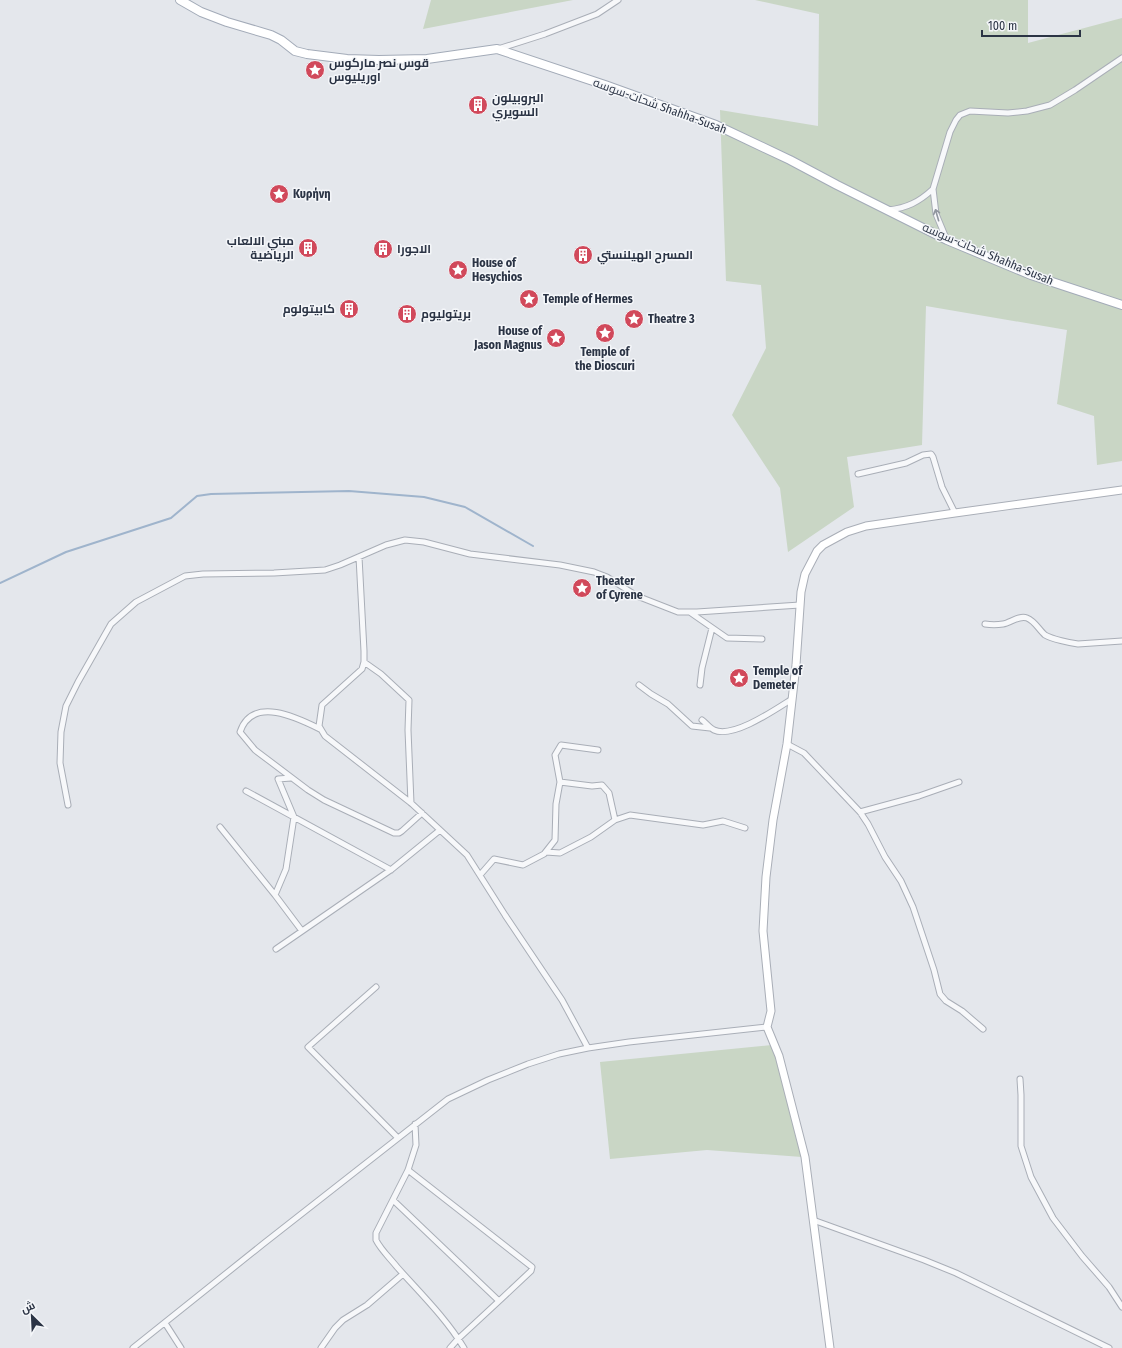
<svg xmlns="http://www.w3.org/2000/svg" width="1122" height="1348" viewBox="0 0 1122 1348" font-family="'Fira Sans Condensed',Cairo,sans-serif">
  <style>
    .green { fill: #c9d6c5 }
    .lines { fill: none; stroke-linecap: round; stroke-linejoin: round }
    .stream { stroke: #9fb4cc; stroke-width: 2 }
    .street-casing { stroke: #a9aeb7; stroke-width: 7 }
    .secondary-casing { stroke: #a9aeb7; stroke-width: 9 }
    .primary-casing { stroke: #a3abb8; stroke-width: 10 }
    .street { stroke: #f7f8fa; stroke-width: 5 }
    .secondary { stroke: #fff; stroke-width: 7 }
    .primary { stroke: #fff; stroke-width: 8 }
    .oneway { stroke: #9196a0 }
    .labels { text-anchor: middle; stroke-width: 3; stroke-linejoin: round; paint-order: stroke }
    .poi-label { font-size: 12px; font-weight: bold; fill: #2b3445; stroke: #f4f6f9; text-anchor: start }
    .street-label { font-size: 12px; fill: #2b3445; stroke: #f4f6f9 }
  </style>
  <rect width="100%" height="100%" fill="#e4e7ec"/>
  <path class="green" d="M431 0H573L423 29Z
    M755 0H1028V43L1122 18V461L1097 465 1094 416 1057 404 1067 330 926 306 922 445 847 457 854 507 788 552 780 488 732 415 766 348 761 285 726 281 720 110 818 126 819 14Z
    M772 1045 802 1157 707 1150 610 1159 600 1062Z"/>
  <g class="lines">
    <path class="stream" d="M0 583 66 552 171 518 197 496 211 494 349 491 424 497 465 507 533 546"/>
    <g class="street-casing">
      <path id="street" d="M498 49 545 34 597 14 618 0
        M888 210C907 208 919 202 933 189
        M946 238 936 214 933 189 950 132 956 120 960 115 970 111 1008 113 1027 111 1050 105 1075 90 1122 58
        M858 474 906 463 923 455 931 454 933 457 942 487 955 513
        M359 557 364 651V662L362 669 322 705 319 726 325 736 411 803 467 855 505 915 562 1000 588 1048
        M691 613 727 638 762 639
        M985 624C991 625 997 625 1003 624 1010 623 1019 615 1027 618 1035 621 1039 630 1045 635 1052 639 1070 643 1078 644L1122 641
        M364 662 381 674 409 700 408 730 411 803
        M639 685 651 694 668 704 692 726 710 728
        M700 685 702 668 712 628
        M702 720C706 723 710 728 714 730 733 739 776 709 792 699
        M320 729C298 718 252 695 240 732L255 750 308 790 324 800 394 833H399L402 831 422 813
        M787 744 804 753 860 812 868 824 885 857 901 881 913 907 934 970 940 994 946 1001 962 1011 983 1029
        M291 778 278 779 294 817 286 869 275 895 302 931
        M246 791 391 870
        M68 805 60 763 61 732 66 706 78 682 111 624 136 602 185 576 203 574 274 573 325 570 340 565 386 545 405 540 424 542 470 554 560 565 594 572 607 577 637 596 678 612H697L800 605
        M860 812 919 796 959 782
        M615 820 630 815 703 825 723 821 745 828
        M220 827 275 895
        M546 852 560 853 591 837 615 820 609 793 602 785 592 786 560 782
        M480 875 494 859 523 865 544 854 555 840 556 804 560 782 555 755 561 745 598 750
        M276 949 392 869 440 830
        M376 987 308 1047 398 1138
        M1020 1079 1021 1095V1146L1031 1177 1053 1218 1082 1256 1109 1287 1122 1307
        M415 1124 416 1145 408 1170 376 1233V1240C381 1250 390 1258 397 1267 420 1293 446 1318 464 1348
        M408 1170 532 1267 531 1271 499 1301
        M393 1200 499 1301 458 1339 450 1348
        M813 1220 924 1260 956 1273 1109 1348
        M165 1323 181 1348
        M133 1348 263 1244 448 1099 488 1080 528 1064 559 1054 588 1048 629 1042 767 1027
        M321 1348 335 1328 343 1320 367 1305 403 1274"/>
    </g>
    <g class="secondary-casing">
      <path id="secondary" d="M830 1348 805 1157 779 1056 767 1027 771 1011 763 931 766 877 773 820 787 744 796 665 801 592 805 574 817 551 823 545 847 532 866 526 955 513 1122 490"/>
    </g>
    <g class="primary-casing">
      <path id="primary" d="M180 0 201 12 227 22 271 35 281 40 295 51 307 54 347 59 379 60 427 59 497 49 605 85 716 125 790 160 837 185 947 240 1031 275 1122 305"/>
    </g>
    <use href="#street" class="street"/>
    <use href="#secondary" class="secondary"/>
    <use href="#primary" class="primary"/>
  </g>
  <defs><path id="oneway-shaft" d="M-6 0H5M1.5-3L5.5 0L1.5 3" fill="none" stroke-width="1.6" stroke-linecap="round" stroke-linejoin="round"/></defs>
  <use class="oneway" href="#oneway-shaft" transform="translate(937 215) rotate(-106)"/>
  <defs>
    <g id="sight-disc" transform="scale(1)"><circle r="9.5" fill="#d1495b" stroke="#f4f6f9"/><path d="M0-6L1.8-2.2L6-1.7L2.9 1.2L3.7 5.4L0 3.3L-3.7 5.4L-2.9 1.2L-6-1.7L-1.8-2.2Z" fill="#fff"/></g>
    <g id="building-disc" transform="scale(1)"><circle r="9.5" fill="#d1495b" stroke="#f4f6f9"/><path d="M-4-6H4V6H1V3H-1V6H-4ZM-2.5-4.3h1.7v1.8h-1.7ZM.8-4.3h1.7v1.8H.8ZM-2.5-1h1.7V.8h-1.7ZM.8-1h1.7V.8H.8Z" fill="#fff"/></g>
  </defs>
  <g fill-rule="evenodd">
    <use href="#sight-disc" x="315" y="70"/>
    <use href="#building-disc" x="478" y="105"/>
    <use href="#sight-disc" x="279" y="194"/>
    <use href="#building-disc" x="308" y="248"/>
    <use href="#building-disc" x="383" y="249"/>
    <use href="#building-disc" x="583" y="255"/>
    <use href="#sight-disc" x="458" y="270"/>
    <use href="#sight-disc" x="529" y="299"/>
    <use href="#building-disc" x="349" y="309"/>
    <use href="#building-disc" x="407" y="314"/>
    <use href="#sight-disc" x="634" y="319"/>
    <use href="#sight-disc" x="605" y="333"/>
    <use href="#sight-disc" x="556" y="338"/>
    <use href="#sight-disc" x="582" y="588"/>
    <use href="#sight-disc" x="739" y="678"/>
  </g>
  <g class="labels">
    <g class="poi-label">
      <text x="329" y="67">قوس نصر ماركوس<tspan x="329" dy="14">اوريليوس</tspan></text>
      <text x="492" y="102">البروبيلون<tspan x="492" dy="14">السويري</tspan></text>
      <text x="293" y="198">Κυρήνη</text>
      <text x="294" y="245" text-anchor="end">مبني الالعاب<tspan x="294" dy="14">الرياضية</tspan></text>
      <text x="397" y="253">الاجورا</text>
      <text x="597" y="259">المسرح الهيلنستي</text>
      <text x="472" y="267">House of<tspan x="472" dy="14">Hesychios</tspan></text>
      <text x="543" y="303">Temple of Hermes</text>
      <text x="335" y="313" text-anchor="end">كابيتولوم</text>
      <text x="421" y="318">بريتوليوم</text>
      <text x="648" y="323">Theatre 3</text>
      <text x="542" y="335" text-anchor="end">House of<tspan x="542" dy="14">Jason Magnus</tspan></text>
      <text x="605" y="356" text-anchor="middle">Temple of<tspan x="605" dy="14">the Dioscuri</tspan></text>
      <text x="596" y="585">Theater<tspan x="596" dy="14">of Cyrene</tspan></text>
      <text x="753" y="675">Temple of<tspan x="753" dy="14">Demeter</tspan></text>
    </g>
    <g class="street-label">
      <text transform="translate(660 106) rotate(20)" y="4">شحات-سوسه Shahha-Susah</text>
      <text transform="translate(988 254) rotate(23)" y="4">شحات-سوسه Shahha-Susah</text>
    </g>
  </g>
  <g transform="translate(32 1316) rotate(336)" stroke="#f4f6f9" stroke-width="3" paint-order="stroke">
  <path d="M0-3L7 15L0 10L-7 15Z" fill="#2b3445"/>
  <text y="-6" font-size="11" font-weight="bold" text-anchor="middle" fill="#2b3445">ش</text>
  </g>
  <path d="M982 30v6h98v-6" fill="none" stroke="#2b3445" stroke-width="2"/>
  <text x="988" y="30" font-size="12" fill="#2b3445" stroke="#f4f6f9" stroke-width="3" paint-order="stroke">100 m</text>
</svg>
